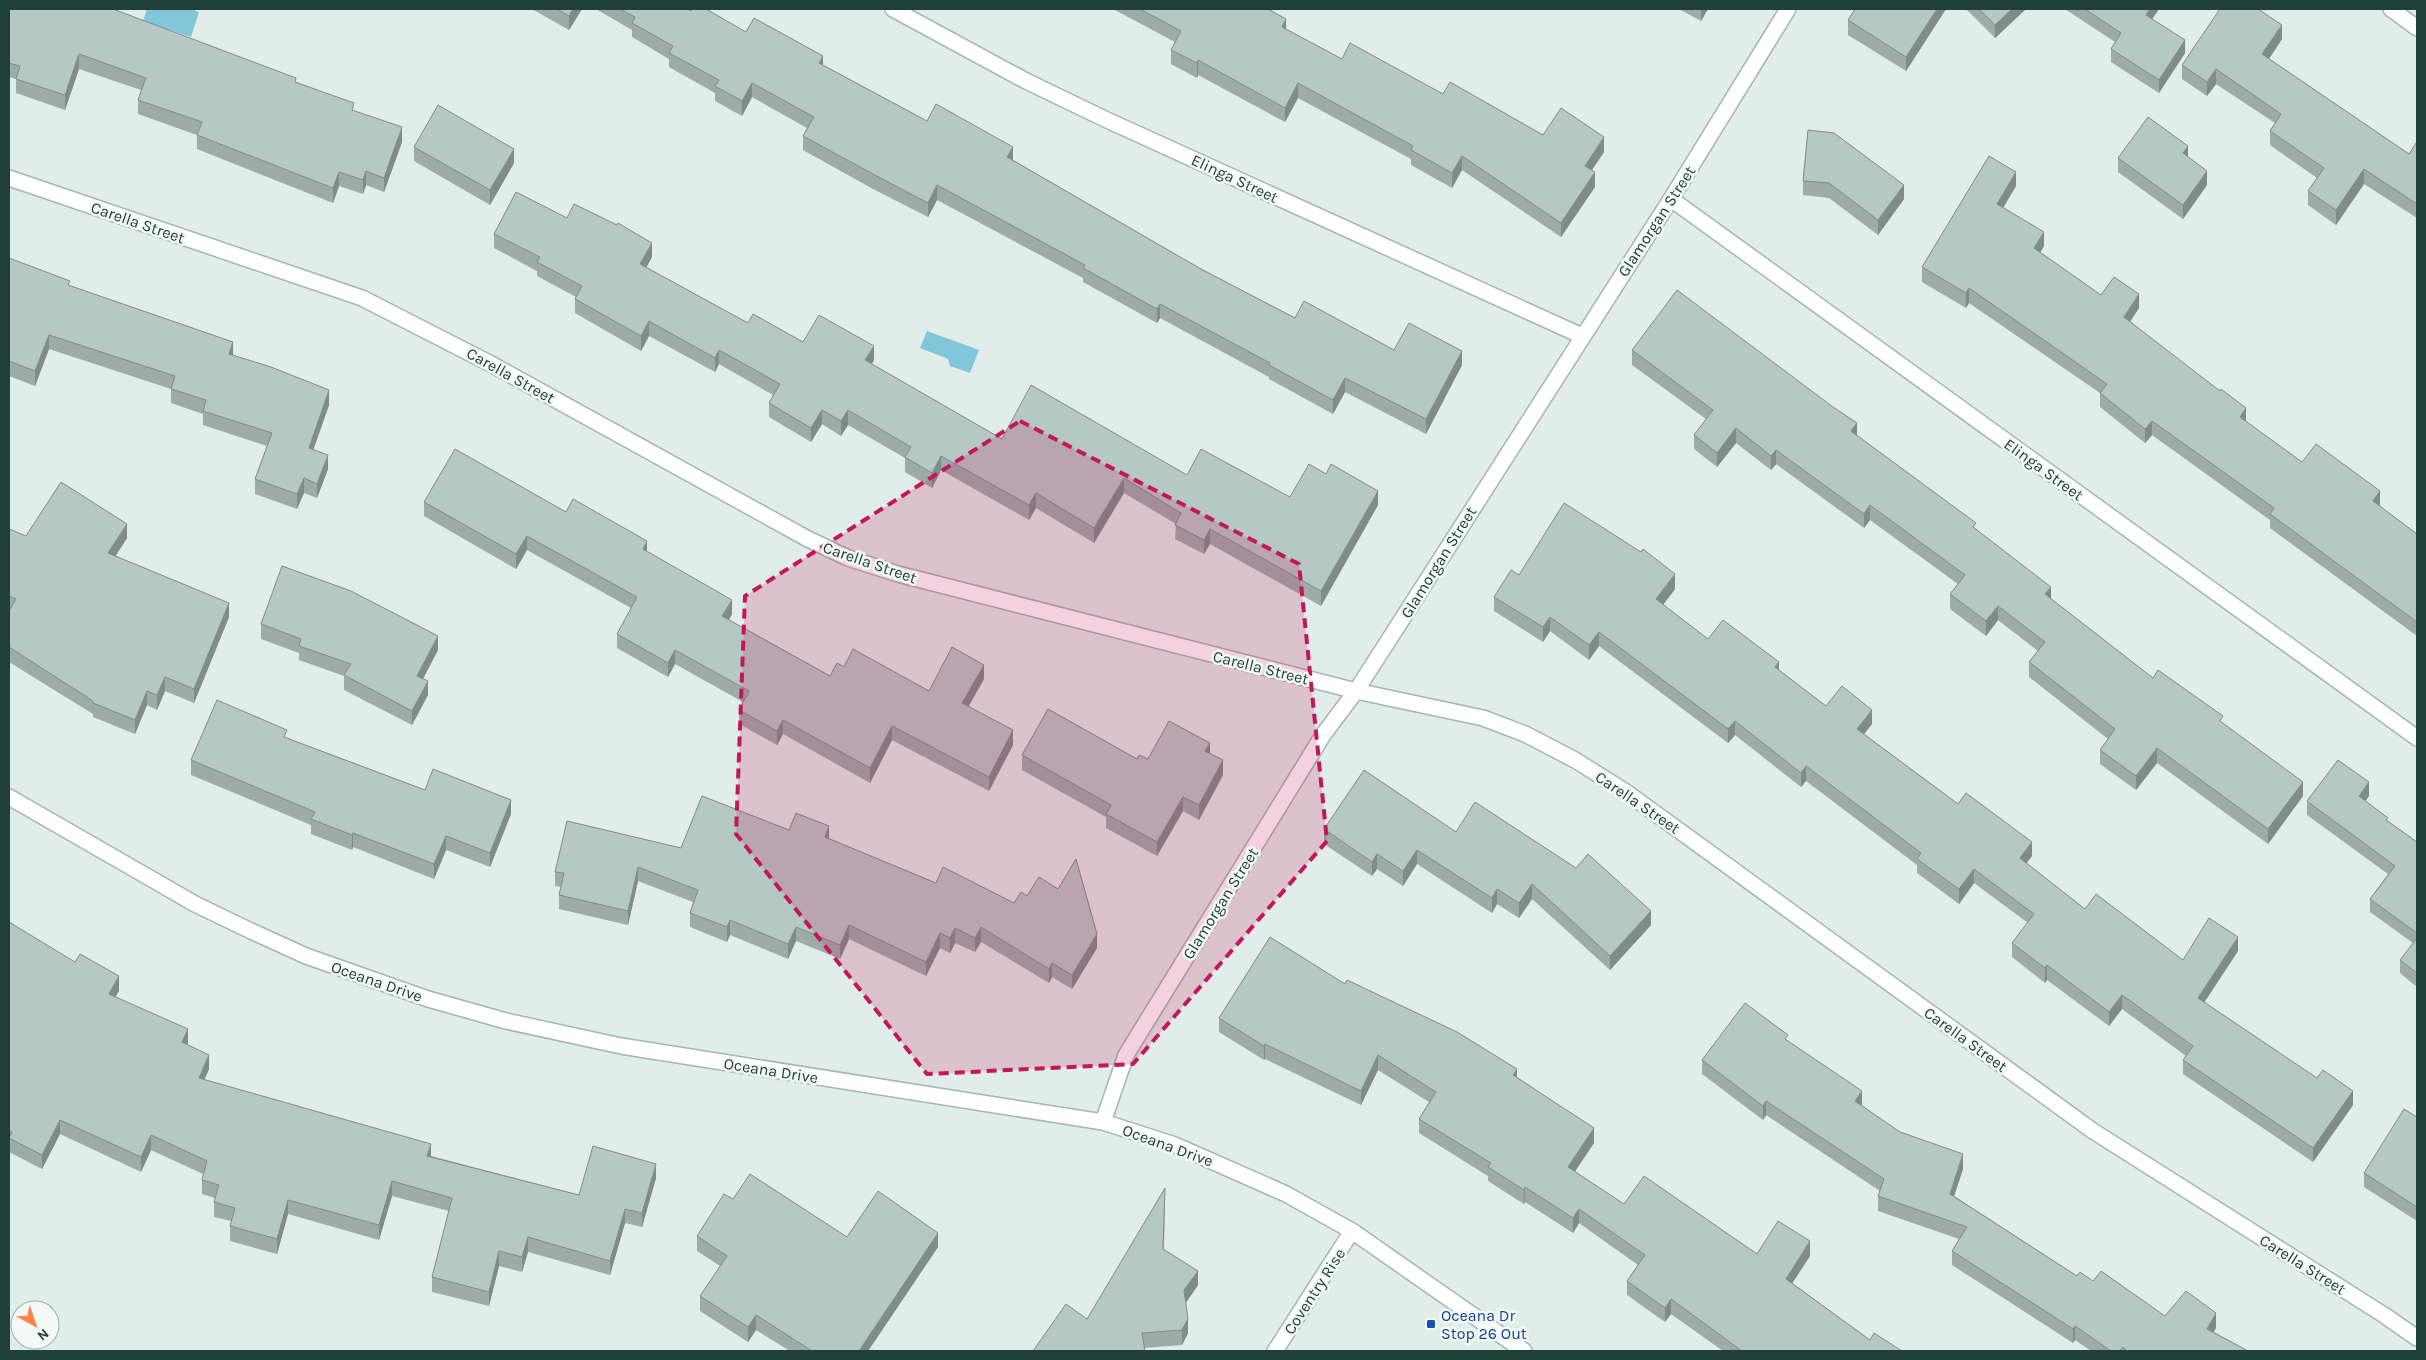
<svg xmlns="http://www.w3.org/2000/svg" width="2426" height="1360" viewBox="0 0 2426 1360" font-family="Karla,sans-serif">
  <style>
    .water { fill: #82c7d9 }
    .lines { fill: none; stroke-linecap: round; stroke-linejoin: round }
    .minor-casing { stroke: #a3b6b0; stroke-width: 18 }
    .minor { stroke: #fff; stroke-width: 15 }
    .wall { fill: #9daca7 }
    .shaded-wall { fill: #7f8c88 }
    .building { fill: #b6c8c2; stroke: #7f8c88 }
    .marked { fill: #c2185b; fill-opacity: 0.2; stroke: #c2185b; stroke-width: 4; stroke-dasharray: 10 6; stroke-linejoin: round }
    .transit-dot { fill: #1a4fb4; stroke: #f2f9f6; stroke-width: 2 }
    .labels { text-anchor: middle; stroke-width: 5; stroke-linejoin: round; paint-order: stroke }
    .street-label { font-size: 16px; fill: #1f4039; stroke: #f2f9f6 }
    .transit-label { font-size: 16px; fill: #164399; stroke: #f2f9f6; text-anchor: start }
  </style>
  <rect width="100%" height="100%" fill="#e1ede8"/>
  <path class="water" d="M147 9H191L199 12 191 37 143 21Z
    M927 331 979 350 970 373 950 366 948 359 920 348Z"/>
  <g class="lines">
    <g class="minor-casing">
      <path id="minor" d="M893 9 1026 81 1107 120 1582 336
        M2391 9 2417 28
        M9 178 362 298 491 364 808 539 848 558 898 574 1356 691 1483 718 1525 734 1575 760 1626 792 2093 1131 2384 1315 2417 1338
        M1671 199 2417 738
        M9 797 195 904 251 931 306 956 428 999 506 1021 621 1046 1103 1122 1175 1145 1286 1194 1352 1231 1524 1351
        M1103 1122 1126 1055 1323 735 1356 691 1392 635 1671 199 1788 9
        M1275 1351 1352 1231"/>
    </g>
    <use href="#minor" class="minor"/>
  </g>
  <path class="wall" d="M9 9 115 10 296 82 354 111 402 142 384 192 366 185 363 194 339 186 333 203 197 149V135L138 114V100L141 90 79 69 65 110 16 93V79L9 77Z
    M532 9H582L569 30Z
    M596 9H687L746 32 823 65 927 121 1013 160 1201 269 1295 318 1394 350 1462 365 1426 434 1345 392 1333 414 1269 379V377L1160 318 1157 323 1083 282V278L937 200 928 217 873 189 803 150V136L807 128 752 97 742 116 715 101V93L669 67V59L632 37V30Z
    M1113 9H1268L1286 29 1342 59 1443 94 1543 135 1604 152 1592 170 1595 187 1561 237 1462 170 1452 188 1411 165V159L1298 98 1285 122 1198 75 1197 78 1171 64V50L1175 42Z
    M1679 9H1708L1701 21Z
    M1855 9H1946L1906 71 1848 35V20Z
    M1966 9H2026L1995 38Z
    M2065 9H2159L2152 19 2185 53 2159 93 2111 62V49L2115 42Z
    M2282 39 2269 59 2409 154 2417 144V218L2364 184 2336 225 2308 205V191L2317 178 2270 145V131L2275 123 2216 84 2207 96 2182 79V65Z
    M1808 130 1904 199 1878 235 1829 198 1803 195V181Z
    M414 147 514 163 490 205 414 161Z
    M2118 158 2207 185 2183 219 2118 172Z
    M2016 186 2003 208 2044 246 2040 253 2101 295 2139 308 2130 322 2246 422 2302 462 2380 506 2417 534V636L2270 528V520L2152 435 2145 443 2100 407V393L1969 303 1966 308 1922 282V267Z
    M567 218 652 257 646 267 748 323 803 342 874 360 872 364 1002 439 1187 475 1290 497 1378 505 1321 606 1210 544 1204 554 1175 539 1176 524 1124 493 1094 543 1036 508 1029 520 941 470 932 488 905 472V458L848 425 841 436 822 424 811 442 769 417V403L773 395 719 364 715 372 649 336 641 351 575 313V299L576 297 537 276V271L494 248V234Z
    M9 258 70 286 233 355 329 405 313 450 328 469 317 498 304 493 297 509 255 494V479L267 446 203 425V414L171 403V389L49 349 35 386 9 376Z
    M1632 350 1857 436 1976 529 2051 599 2153 678 2223 723 2303 796 2268 844 2157 763 2136 790 2100 764V750L2108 739 2029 677V662L2038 651 1998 620 1986 636 1950 609V594L1958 584 1870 520 1864 528 1776 464 1771 470 1736 443 1717 467 1694 449V435L1706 419 1632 365Z
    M424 502 566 512 647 551 732 614 729 620 830 676 844 667 929 691 984 679 969 706 1013 745 989 791 892 740 870 783 783 734 777 745 739 724V710L743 702 675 664 668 677 617 648V634L631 608 527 550 516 569 424 516Z
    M9 529 26 536 127 538 115 556 229 617 194 703 165 691 157 710 147 705 135 734 93 717V714L9 662Z
    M1519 575 1675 589 1663 605 1708 639 1779 670 1826 706 1872 724 1864 734 1958 804 2032 856 2026 863 2085 909 2183 960 2238 951 2204 1002 2353 1105 2313 1162 2183 1074V1060L2186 1056 2122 1009 2109 1026 2047 980 2045 983 2012 957V943L2028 923 1974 883 1959 904 1917 873V865L1806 781 1801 787 1735 735 1728 743 1599 646 1589 660 1550 631 1543 642 1494 611V597Z
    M261 624 438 650 423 679 428 695 412 725 344 690V676L299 660V653L261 639Z
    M287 738 425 790 511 814 490 867 446 850 434 879 353 847 352 850 311 834V825L191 775V760Z
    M1210 754 1223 775 1199 820 1183 811 1157 856 1106 828V817L1022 770V755L1148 759Z
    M2369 796 2365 801 2388 821 2417 842V987L2400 973V960L2413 943 2370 912V899L2388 874 2307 815V801Z
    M1324 829 1456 832 1651 925 1610 970 1532 899 1519 918 1497 904 1492 913 1417 864 1403 886 1377 869 1372 876 1324 844Z
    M789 830 829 839 936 883 1097 948 1072 989 1052 977 1049 983 981 942 975 952 955 943 950 953 940 948 926 976 849 939 840 959 796 941 788 959 730 935 727 942 690 927V913L693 902 638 881 628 925 559 909V895L561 887 555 886V872L681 848Z
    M9 922 119 991 115 996 188 1043 187 1045 209 1069 204 1080 431 1156 579 1195 656 1178 642 1227 625 1223 610 1275 528 1252 522 1272 499 1266 489 1306 432 1292V1277L449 1211 392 1196 379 1240 288 1214 277 1254 230 1241V1226L231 1221 214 1217V1202L215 1198 202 1194V1180L203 1174 151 1150 141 1172 60 1134 42 1169 9 1152Z
    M1345 984 1517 1078 1594 1143 1574 1172 1624 1204 1757 1254 1810 1256 1792 1283 1870 1340 1902 1351H1723L1671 1314 1665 1322 1627 1295V1281L1638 1265 1579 1223 1573 1233 1525 1202 1524 1204 1488 1181V1176L1419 1133V1119L1429 1102 1378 1070 1361 1105 1265 1059 1264 1060 1219 1032V1018Z
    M1788 1041 1862 1106 1900 1132 1963 1169 1954 1196 2077 1276 2093 1281 2165 1316 2216 1328 2214 1332 2248 1351H2091L2075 1340 2073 1343 1952 1265V1251L1959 1239 1878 1211V1196L1880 1191 1766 1115 1763 1120 1702 1074V1060Z
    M2417 1117V1221L2364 1187V1173Z
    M733 1199 847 1237 938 1247 868 1351H790L756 1330 748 1342 700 1311V1296L720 1266 697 1251V1236Z
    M1165 1202 1164 1249 1198 1285 1186 1303 1188 1333 1182 1345 1144 1348 1087 1319Z"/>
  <path class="shaded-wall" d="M573 9H582L569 30V16Z
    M1701 9H1708L1701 21Z
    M1937 9H1946L1906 71V57Z
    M2012 9H2026L1995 38V25Z
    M2150 9H2159L2146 28V15Z
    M1286 19V34L1282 27Z
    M2282 25V39L2262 69V54Z
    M2185 40V53L2159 93V80Z
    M79 54V69L65 110V95Z
    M823 56V70L819 63Z
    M1198 60V75L1197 78V63Z
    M2216 69V84L2207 96V82Z
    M752 83V97L742 116V101Z
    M1298 83V98L1285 122V108Z
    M402 127V142L384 192V178Z
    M1604 137V152L1585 180V166Z
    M2188 146V160L2183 153Z
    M1013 147V161L1007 157Z
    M514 149V163L490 205V190Z
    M1462 156V170L1452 188V173Z
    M2364 169V184L2336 225V210Z
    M366 171V185L363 194V180Z
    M2207 171V185L2183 219V205Z
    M339 172V186L333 203V188Z
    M1595 172V187L1561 237V223Z
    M2016 172V186L1997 218V204Z
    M937 185V200L928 217V203Z
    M1904 185V199L1878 235V220Z
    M2044 232V246L2034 263V248Z
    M652 243V257L640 279V264Z
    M1969 288V303L1966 308V293Z
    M2139 294V308L2124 331V317Z
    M1160 304V318L1157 323V309Z
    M649 321V336L641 351V336Z
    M49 335V349L35 386V371Z
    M233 342V356L229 354Z
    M874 346V360L865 375V360Z
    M719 350V364L715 372V358Z
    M1462 351V365L1426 434V419Z
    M1345 378V392L1333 414V400Z
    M329 390V405L309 462V448Z
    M2246 408V422L2240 417Z
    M822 410V424L811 442V428Z
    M848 410V425L841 436V421Z
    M2152 421V435L2145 443V429Z
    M1857 423V437L1851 431Z
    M1736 428V443L1717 467V453Z
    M1776 450V464L1771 470V456Z
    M328 455V469L317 498V484Z
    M941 456V470L932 488V473Z
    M304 478V493L297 509V494Z
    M1124 478V493L1094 543V528Z
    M1378 491V505L1321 606V591Z
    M2380 491V506L2373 501Z
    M1036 493V508L1029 520V505Z
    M1870 505V520L1864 528V514Z
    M127 524V538L108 568V553Z
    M1210 529V544L1204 554V540Z
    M527 536V550L516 569V554Z
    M647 541V555L643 549Z
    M1675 574V589L1656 614V599Z
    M2051 587V601L2045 594Z
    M732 600V614L722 631V616Z
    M229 603V617L194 703V689Z
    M1998 606V620L1986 636V621Z
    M1550 617V631L1543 642V627Z
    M1599 632V646L1589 660V645Z
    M438 636V650L417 690V676Z
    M675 650V664L668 677V663Z
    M1779 662V676L1775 667Z
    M984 665V679L962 717V703Z
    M165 677V691L157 710V695Z
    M428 681V695L412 725V711Z
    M147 691V705L135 734V720Z
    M1872 710V724L1857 743V729Z
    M783 720V734L777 745V731Z
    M1735 721V735L1728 743V729Z
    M892 726V740L870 783V768Z
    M1013 730V745L989 791V777Z
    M1210 743V758L1205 751Z
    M2157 748V763L2136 790V776Z
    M1223 760V775L1199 820V805Z
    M1806 766V781L1801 787V773Z
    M2303 782V796L2268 844V829Z
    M2369 782V796L2359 810V796Z
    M1183 797V811L1157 856V842Z
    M511 800V814L490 867V853Z
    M829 826V840L825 837Z
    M353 833V847L352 850V835Z
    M446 836V850L434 879V864Z
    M2032 842V856L2020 872V858Z
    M1417 850V864L1403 886V871Z
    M1377 854V869L1372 876V862Z
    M638 867V881L628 925V911Z
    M1974 869V883L1959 904V889Z
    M1532 884V899L1519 918V903Z
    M1497 889V904L1492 913V898Z
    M1651 911V925L1610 970V956Z
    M730 920V935L727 942V927Z
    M849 925V939L840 959V945Z
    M796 927V941L788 959V944Z
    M981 927V942L975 952V938Z
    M955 928V943L950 953V938Z
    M940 933V948L926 976V962Z
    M1097 934V948L1072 989V975Z
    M2238 937V951L2198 1012V998Z
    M1052 963V977L1049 983V969Z
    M2047 965V980L2045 983V968Z
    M119 976V991L109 1008V994Z
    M2122 995V1009L2109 1026V1012Z
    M188 1029V1043L182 1057V1042Z
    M1265 1044V1059L1264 1060V1046Z
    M209 1055V1069L199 1092V1078Z
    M1378 1055V1070L1361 1105V1091Z
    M1517 1069V1084L1513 1075Z
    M1862 1091V1106L1855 1116V1101Z
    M2353 1091V1105L2313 1162V1148Z
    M1766 1101V1115L1763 1120V1106Z
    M60 1120V1134L42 1169V1155Z
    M1594 1128V1143L1568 1182V1167Z
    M151 1135V1150L141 1172V1157Z
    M431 1144V1158L427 1156Z
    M1963 1154V1169L1950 1208V1194Z
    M656 1164V1178L642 1227V1213Z
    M392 1181V1196L379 1240V1225Z
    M1525 1187V1202L1524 1204V1190Z
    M288 1200V1214L277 1254V1239Z
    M625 1209V1223L610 1275V1261Z
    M1579 1209V1223L1573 1233V1218Z
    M938 1233V1247L868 1351H859Z
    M528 1237V1252L522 1272V1257Z
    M1810 1241V1256L1786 1293V1279Z
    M499 1251V1266L489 1306V1292Z
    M1198 1271V1285L1184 1305V1290Z
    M1671 1299V1314L1665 1322V1308Z
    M2216 1313V1328L2207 1343V1329Z
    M756 1315V1330L748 1342V1327Z
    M1188 1319V1333L1182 1345V1330Z
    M2075 1326V1340L2073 1343V1329Z"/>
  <path class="building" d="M9 9H113L296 78 295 82 354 103 352 110 402 127 384 178 366 171 363 180 339 172 333 188 197 135 202 122 138 100 146 78 79 54 65 95 16 79 20 66 9 63Z
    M557 9H573L569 16Z
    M620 9H687L691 11 692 9H706L746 32 754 18 823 56 819 63 927 121 936 104 1013 147 1007 157 1201 269 1295 318 1304 301 1394 350 1409 323 1462 351 1426 419 1345 378 1333 400 1269 365 1270 363 1160 304 1157 309 1083 268 1085 265 937 185 928 203 873 174 803 136 814 117 752 83 742 101 715 86 719 80 669 53 673 46 632 23 635 17Z
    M1140 9H1268L1286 19 1282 27 1342 59 1350 43 1443 94 1450 82 1543 135 1561 108 1604 137 1585 166 1595 172 1561 223 1462 156 1452 173 1411 150 1413 146 1298 83 1285 108 1198 60 1197 63 1171 50 1181 31Z
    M1855 9H1937L1906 57 1848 20Z
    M1979 9H2012L1995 25Z
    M2085 9H2150L2146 15 2185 40 2159 80 2111 49 2121 33Z
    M2220 9H2258L2282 25 2262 54 2409 154 2416 143 2417 144V204L2364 169 2336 210 2308 191 2324 168 2270 131 2281 114 2216 69 2207 82 2182 65Z
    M438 105 514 149 490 190 414 147Z
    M2148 117 2188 146 2183 153 2207 171 2183 205 2118 158Z
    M1808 130 1834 133 1904 185 1878 220 1829 183 1803 181Z
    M1989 156 2016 172 1997 204 2044 232 2034 248 2101 295 2114 277 2139 294 2124 317 2220 391 2221 389 2246 408 2240 417 2302 462 2316 444 2380 491 2373 501 2417 534V622L2270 514 2274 508 2152 421 2145 429 2100 393 2107 384 1969 288 1966 293 1922 267Z
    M516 192 567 218 574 204 617 225 618 223 652 243 640 264 748 323 753 314 803 342 819 315 874 346 865 360 1002 439 1031 385 1187 475 1201 449 1290 497 1309 464 1326 474 1331 464 1378 491 1321 591 1210 529 1204 540 1175 525 1181 513 1124 478 1094 528 1036 493 1029 505 941 456 932 473 905 457 911 447 848 410 841 421 822 410 811 428 769 403 780 384 719 350 715 358 649 321 641 336 575 299 582 286 537 262 540 257 494 234Z
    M9 258 70 281 68 285 233 342 229 354 271 367 329 390 309 448 328 455 317 484 304 478 297 494 255 479 272 433 203 411 206 400 171 389 175 376 49 335 35 371 9 361Z
    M1677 290 1833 407 1857 423 1851 431 1976 523 1973 527 2051 587 2045 594 2153 678 2158 670 2223 716 2220 721 2303 782 2268 829 2157 748 2136 776 2100 750 2115 729 2029 662 2045 642 1998 606 1986 621 1950 594 1965 575 1870 505 1864 514 1776 450 1771 456 1736 428 1717 453 1694 435 1713 410 1632 350Z
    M455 449 566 512 573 499 647 541 643 549 732 600 722 616 830 676 837 663 844 667 853 649 929 691 952 647 984 665 962 703 1013 730 989 777 892 726 870 768 783 720 777 731 739 710 749 691 675 650 668 663 617 634 637 597 527 536 516 554 424 502Z
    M61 482 127 524 108 553 229 603 194 689 165 677 157 695 147 691 135 720 93 703V701L9 647V611L16 599 9 596V529L26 536Z
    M1564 503 1641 552 1643 549 1675 574 1656 599 1708 639 1723 620 1779 662 1775 667 1826 706 1842 686 1872 710 1857 729 1958 804 1966 793 2032 842 2020 858 2085 909 2096 894 2183 960 2209 918 2238 937 2198 998 2317 1078 2323 1070 2353 1091 2313 1148 2183 1060 2193 1046 2122 995 2109 1012 2047 965 2045 968 2012 943 2034 914 1974 869 1959 889 1917 859 1921 853 1806 766 1801 773 1735 721 1728 729 1599 632 1589 645 1550 617 1543 627 1494 597 1511 570 1519 575Z
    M282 566 351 591 438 636 417 676 428 681 412 711 344 675 351 664 299 646 301 639 261 624Z
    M217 700 287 730 284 737 425 790 433 769 511 800 490 853 446 836 434 864 353 833 352 835 311 819 315 812 191 760Z
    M1048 709 1137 759 1139 755 1148 759 1169 721 1210 743 1205 751 1223 760 1199 805 1183 797 1157 842 1106 814 1111 805 1022 755Z
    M2338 760 2369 782 2359 796 2388 818 2386 820 2417 842V933L2370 899 2395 866 2307 801Z
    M1364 770 1456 832 1475 802 1576 868 1588 854 1651 911 1610 956 1532 884 1519 903 1497 889 1492 898 1417 850 1403 871 1377 854 1372 862 1324 829Z
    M702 796 789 830 796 813 829 826 825 837 936 883 943 867 1014 903 1021 892 1027 896 1039 877 1058 889 1076 859 1097 934 1072 975 1052 963 1049 969 981 927 975 938 955 928 950 938 940 933 926 962 849 925 840 945 796 927 788 944 730 920 727 927 690 913 698 890 638 867 628 911 559 895 564 873 555 872 567 821 681 848Z
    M9 922 75 962 80 954 119 976 109 994 188 1029 182 1042 209 1055 199 1078 431 1144 427 1156 579 1195 593 1146 656 1164 642 1213 625 1209 610 1261 528 1237 522 1257 499 1251 489 1292 432 1277 452 1198 392 1181 379 1225 288 1200 277 1239 230 1226 235 1208 214 1202 219 1185 202 1180 207 1161 151 1135 141 1157 60 1120 42 1155 9 1138 12 1132 9 1130Z
    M1270 937 1345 984 1347 980 1457 1032 1517 1069 1513 1075 1594 1128 1568 1167 1624 1204 1644 1176 1757 1254 1778 1221 1810 1241 1786 1279 1870 1340 1874 1333 1902 1351H1742L1671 1299 1665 1308 1627 1281 1645 1255 1579 1209 1573 1218 1525 1187 1524 1190 1488 1167 1491 1163 1419 1119 1436 1092 1378 1055 1361 1091 1265 1044 1264 1046 1219 1018Z
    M2417 938V973L2400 960Z
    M1745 1003 1788 1035 1785 1039 1862 1091 1855 1101 1900 1132 1963 1154 1950 1194 2077 1276 2080 1272 2093 1281 2101 1271 2165 1316 2186 1291 2216 1313 2207 1329 2248 1351H2127L2123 1347 2120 1351H2111L2075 1326 2073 1329 1952 1251 1967 1227 1878 1196 1884 1179 1766 1101 1763 1106 1702 1060Z
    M2404 1109 2417 1117V1207L2364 1173Z
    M750 1174 847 1237 878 1191 938 1233 859 1351H812L756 1315 748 1327 700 1296 727 1256 697 1236 724 1194 733 1199Z
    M1165 1188 1163 1249 1198 1271 1184 1290 1188 1319 1182 1330 1142 1333 1145 1351H1033L1066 1304 1087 1319Z"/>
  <path class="marked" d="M1020 421 1299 564 1327 841 1133 1064 927 1074 736 834 745 596Z"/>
  <rect class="transit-dot" x="1426" y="1319" width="10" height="10" rx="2.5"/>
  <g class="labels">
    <g class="street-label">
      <text transform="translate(1235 178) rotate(25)" y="6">Elinga Street</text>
      <text transform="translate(1656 221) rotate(-57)" y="6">Glamorgan Street</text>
      <text transform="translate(138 222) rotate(19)" y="6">Carella Street</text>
      <text transform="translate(511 375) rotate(29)" y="6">Carella Street</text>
      <text transform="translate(2044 469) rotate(36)" y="6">Elinga Street</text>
      <text transform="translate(870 562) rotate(19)" y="6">Carella Street</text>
      <text transform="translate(1438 562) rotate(-58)" y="6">Glamorgan Street</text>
      <text transform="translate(1261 667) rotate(14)" y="6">Carella Street</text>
      <text transform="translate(1638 802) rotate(34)" y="6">Carella Street</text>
      <text transform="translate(1220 903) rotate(-58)" y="6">Glamorgan Street</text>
      <text transform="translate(377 981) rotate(19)" y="6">Oceana Drive</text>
      <text transform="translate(1966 1039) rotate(36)" y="6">Carella Street</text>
      <text transform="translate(771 1070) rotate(9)" y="6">Oceana Drive</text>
      <text transform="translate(1168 1145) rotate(20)" y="6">Oceana Drive</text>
      <text transform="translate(2303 1264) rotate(32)" y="6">Carella Street</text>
      <text transform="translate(1314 1291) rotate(-57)" y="6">Coventry Rise</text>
    </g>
    <g class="transit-label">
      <text x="1441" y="1321">Oceana Dr<tspan x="1441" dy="18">Stop 26 Out</tspan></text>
    </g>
  </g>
  <rect width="2426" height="1360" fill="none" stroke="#1f4039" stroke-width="20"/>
  <g transform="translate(35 1325) rotate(140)"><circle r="24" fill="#f2f9f6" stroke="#9eafaa"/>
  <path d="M0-4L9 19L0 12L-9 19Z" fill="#ff834d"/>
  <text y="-8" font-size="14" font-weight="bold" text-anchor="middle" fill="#1f4039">N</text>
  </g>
</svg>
